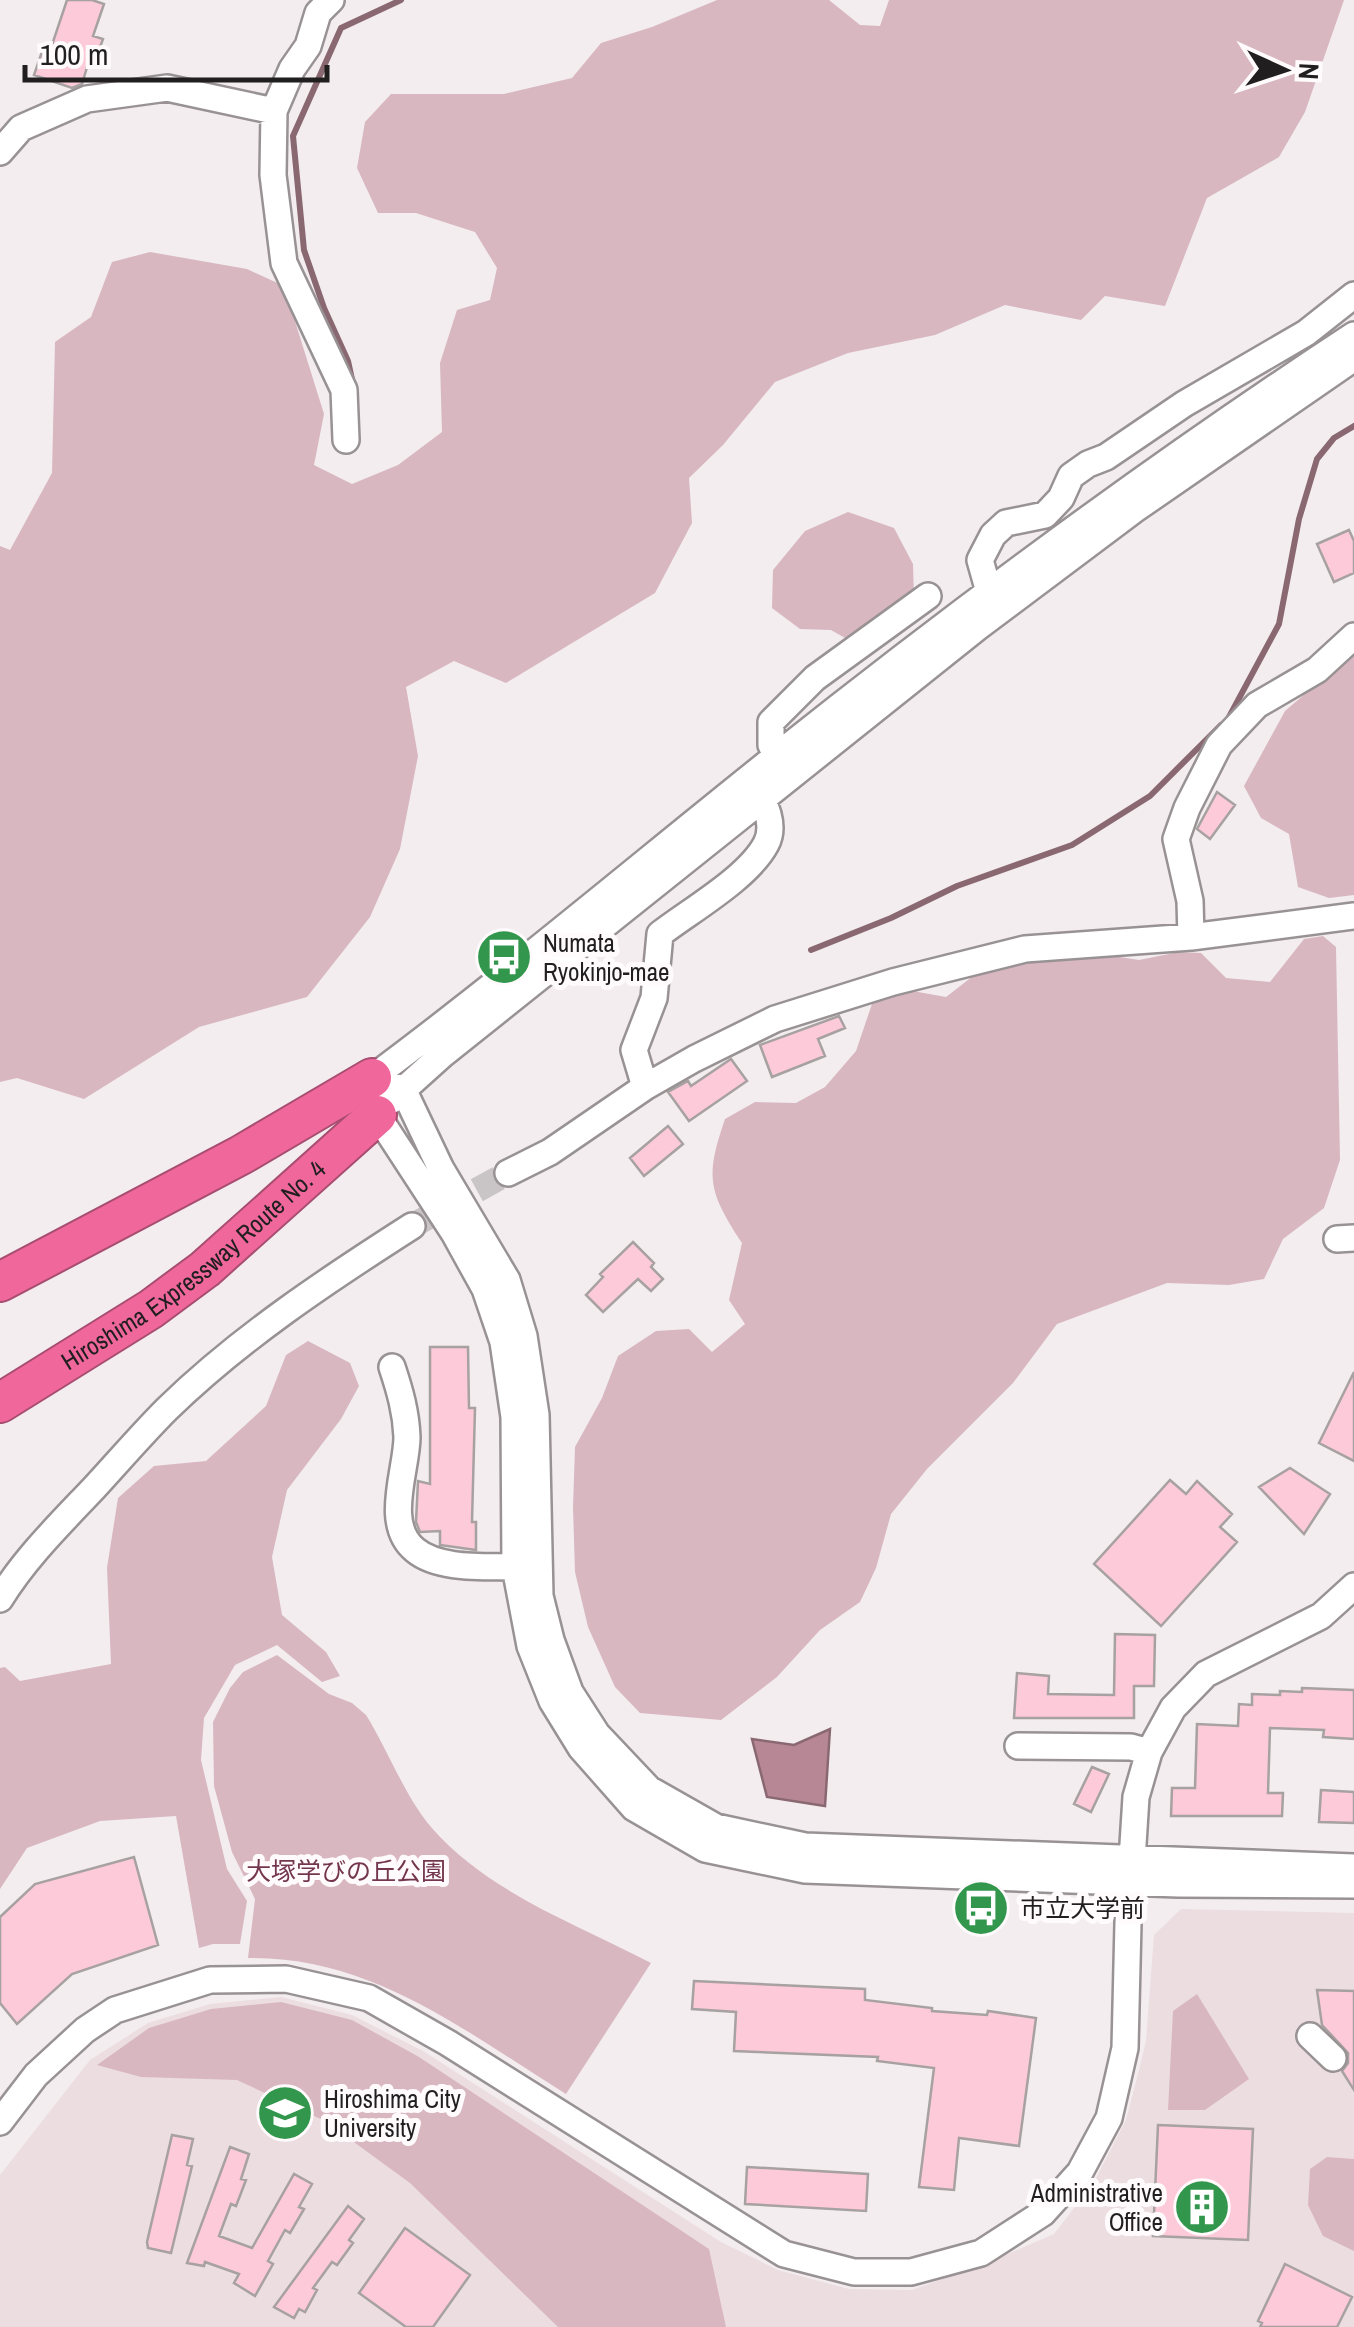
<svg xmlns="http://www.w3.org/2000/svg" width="1354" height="2327" viewBox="0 0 1354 2327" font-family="'Archivo Narrow','Noto Sans JP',sans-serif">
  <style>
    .built { fill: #ecdde1 }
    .green { fill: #d8b7c1 }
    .water { fill: #b78796; stroke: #8a6872; stroke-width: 2.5 }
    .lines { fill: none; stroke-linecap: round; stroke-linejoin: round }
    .stream { stroke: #8a6872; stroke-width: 6 }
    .building { fill: #fdcad9; stroke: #a7a1a2; stroke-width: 2.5 }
    .minor-tunnel { stroke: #c9c4c5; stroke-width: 25; stroke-dasharray: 25 12; stroke-linecap: butt }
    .minor-casing { stroke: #989294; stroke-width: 30 }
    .highway-casing { stroke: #a74d70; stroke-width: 42 }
    .minor { stroke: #fff; stroke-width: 25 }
    .highway { stroke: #ef679b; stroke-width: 38 }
    .labels { text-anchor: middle; stroke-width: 10; stroke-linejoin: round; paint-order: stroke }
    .poi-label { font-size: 25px; fill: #201e1f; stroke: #fffbfc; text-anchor: start }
    .street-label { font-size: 25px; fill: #201e1f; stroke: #fffbfc }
    .park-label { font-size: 25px; fill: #74364d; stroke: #fffbfc }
  </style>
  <rect width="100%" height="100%" fill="#f3edef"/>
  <path class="built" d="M1181 1909 1354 1913V2327H0V2175L90 2060 148 2023 210 2004 281 1997 352 2015 423 2051 721 2242 778 2270 849 2289 912 2290 987 2263 1054 2234 1094 2182 1126 2120 1140 2066 1146 2041 1154 1935Z"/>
  <path class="green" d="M717 0H829L860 25 880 26 889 0H1344L1305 112 1279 157 1207 198 1165 306 1105 296 1081 320 1005 305 935 335 848 353 775 382 723 445 689 478 692 523 655 593 506 683 454 661 406 687 418 756 400 849 370 917 307 997 199 1027 84 1099 17 1078 0 1082V546L10 550 52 473 55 342 91 317 112 262 150 252 247 269 284 286 324 414 314 465 352 484 398 465 442 432 440 363 457 310 490 300 497 268 475 232 416 213H378L357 168 365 122 391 94H504L572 78 601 43 652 27Z
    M848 512 894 528 913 564 914 598 854 643 831 630 800 629 772 608 773 570 805 531Z
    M1354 652V895L1329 898 1298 887 1289 834 1261 818 1244 786 1285 711Z
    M1323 936 1336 947 1340 1160 1324 1208 1283 1239 1264 1279 1229 1285 1167 1283 1057 1324 1013 1383 927 1469 891 1514 876 1568 860 1602 820 1630 777 1677 721 1720 640 1713 615 1687 588 1627 575 1572 573 1507 575 1447 602 1398 618 1356 656 1331 689 1329 712 1352 745 1324 729 1300 742 1243C708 1191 705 1177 725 1119L755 1102 796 1103 825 1087 856 1051 873 1001 907 990 946 997 977 973 1025 958 1094 953 1139 960 1179 952 1201 953 1226 978 1270 982 1304 939Z
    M308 1341 350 1363 359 1386 341 1419 287 1490 272 1557 282 1615 326 1652 340 1676 322 1682 277 1645 235 1665 204 1718 201 1760 227 1869 247 1901 240 1944H213L199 1948 176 1816 100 1821 27 1848 0 1889V1668L5 1667 20 1681 111 1664 107 1568 118 1498 154 1466 206 1461 266 1406 286 1355Z
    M277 1655 329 1694 352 1703 366 1715C388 1750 404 1795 431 1827 488 1893 577 1924 651 1963L566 2094C466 2032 372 1956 248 1958L255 1899 232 1852 214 1786 213 1722 230 1688 243 1672Z
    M1197 1994 1249 2079 1205 2110H1168L1173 2011Z
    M281 2002 352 2020 419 2057 709 2249 726 2327H558L410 2183 325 2121 237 2080 141 2077 97 2065 149 2028 211 2009Z
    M1327 2157 1354 2159V2251L1323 2236 1308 2205 1310 2169Z"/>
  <path class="water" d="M830 1729 825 1806 767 1797 752 1739 794 1745Z"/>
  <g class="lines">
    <path class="stream" d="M353 384 348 361 324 308 304 250 293 136 341 28 401 0
      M1229 717 1279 624 1299 519 1317 459 1334 438 1354 426
      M811 950 891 918 957 886 1072 845 1150 796 1221 725"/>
  </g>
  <path class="building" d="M67 0H92L104 4 93 36 103 39 93 66 88 64 82 84 72 88 34 75 44 46 51 48Z
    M1349 530 1354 541V573L1334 582 1317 544Z
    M1217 792 1235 805 1210 839 1197 829Z
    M839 1016 845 1028 818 1039 825 1056 772 1077 760 1045Z
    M731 1059 747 1081 689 1121 668 1092 688 1081 691 1086Z
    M668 1126 683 1144 644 1176 630 1158Z
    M633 1242 654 1263 651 1267 663 1279 651 1291 638 1279 603 1312 586 1295 603 1277 600 1274Z
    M430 1347H468L469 1408H475L472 1522H476V1550L440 1545V1531L420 1532 416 1522 418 1481 430 1484Z
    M1354 1372V1461L1319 1443Z
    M1290 1468 1330 1494 1304 1534 1259 1487Z
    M1170 1480 1186 1494 1197 1481 1232 1514 1220 1527 1237 1542 1161 1626 1094 1564Z
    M1115 1634 1155 1635 1154 1686H1134V1718H1014L1017 1673 1049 1676 1048 1694 1114 1695Z
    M1302 1688 1354 1690V1739L1323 1737 1324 1730 1270 1728 1268 1793H1283L1282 1816H1171L1172 1788H1195L1197 1724 1238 1726 1239 1704 1252 1705V1694L1280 1695V1691L1302 1692Z
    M1092 1767 1109 1774 1091 1812 1074 1804Z
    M1321 1790 1354 1792V1823L1319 1822Z
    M134 1857 158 1945 72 1974 17 2024 0 2003V1917L35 1884Z
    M694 1981 865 1989V2000L932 2008V2011L987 2015 988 2011 1036 2018 1019 2146 959 2138 954 2190 919 2187 934 2068 877 2061 878 2057 734 2051 736 2012 692 2009Z
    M1317 1990 1354 1991V2090L1342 2071 1348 2063V2053L1322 2025Z
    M1158 2125 1253 2129 1248 2240 1153 2236Z
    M172 2135 193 2139 187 2165 192 2166 171 2253 148 2248 147 2242Z
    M230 2147 249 2154 241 2179 246 2180 236 2206 231 2204 219 2236 252 2248 294 2174 312 2184 299 2207 304 2209 290 2233 285 2230 268 2261 273 2264 255 2296 234 2283 239 2274 205 2262 204 2266 187 2263Z
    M747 2167 868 2174 866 2211 745 2204Z
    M348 2206 364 2219 349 2240 353 2243 337 2265 332 2262 313 2288 317 2290 305 2312 299 2309 294 2318 274 2307Z
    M405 2228 470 2275 433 2327H406L359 2293Z
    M1285 2264 1352 2297 1337 2327H1260L1262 2323 1258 2321Z"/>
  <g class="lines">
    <path class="minor-tunnel" d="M412 1226 508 1173"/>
    <g class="minor-casing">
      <path id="minor" d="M274 111 273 175 284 263 344 390 346 440
        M0 152 21 128 87 99 167 88 274 111 292 69 308 46 318 13 331 0
        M989 592 980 560 993 535 1006 523 1045 515 1061 498 1071 476 1088 464 1106 457 1184 404 1306 333 1354 295
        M777 756 771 745V722L815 678 928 596
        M1191 937 1190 901 1176 839 1187 808 1219 745 1257 705 1317 670 1354 636
        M372 1078 403 1089 441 1169 507 1280 524 1336 536 1415 540 1596 551 1640 570 1692 597 1734 649 1789 716 1827 805 1846 1354 1867
        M372 1078C509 976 640 865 774 758 961 609 1154 466 1354 335
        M645 1087 634 1050 654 998 660 934C691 910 748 878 766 844 774 829 769 813 762 799
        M392 1100 442 1055 978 627 1134 510 1354 358
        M375 1103 377 1115 454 1233 485 1289 503 1342 514 1417 515 1567 530 1646 552 1701 581 1748 634 1808 705 1849 805 1870 1178 1884 1354 1885
        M508 1173 550 1152 645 1087 694 1059 775 1019 893 982 1025 949 1191 937 1354 916
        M1337 1239 1354 1238
        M392 1367C400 1391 406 1412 407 1437 407 1470 383 1524 415 1550 439 1570 485 1566 515 1567
        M0 1599C25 1558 61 1523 94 1488 118 1462 142 1434 167 1409 240 1338 326 1281 412 1226
        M1018 1746 1131 1747 1149 1752
        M1310 2036 1333 2058
        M0 2122 36 2075 85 2030 115 2010 210 1980 286 1979 369 1998 448 2043 784 2254 854 2272H911L981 2253 1043 2213 1080 2172 1109 2118 1125 2048 1128 1923 1136 1797 1149 1752 1173 1708 1206 1674 1321 1616 1354 1586"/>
    </g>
    <g class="highway-casing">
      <g id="highway">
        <path d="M0 1282 241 1155 372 1078"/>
        <path id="s1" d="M0 1403 151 1309 205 1269 377 1115"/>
      </g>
    </g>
    <use href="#minor" class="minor"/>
    <use href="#highway" class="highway"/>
  </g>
  <defs>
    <g id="bus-disc" transform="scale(2.875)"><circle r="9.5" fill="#32964c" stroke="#fffbfc"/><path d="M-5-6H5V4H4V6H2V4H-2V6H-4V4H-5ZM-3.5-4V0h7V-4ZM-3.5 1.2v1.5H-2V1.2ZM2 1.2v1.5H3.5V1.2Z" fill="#fff"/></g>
    <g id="university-disc" transform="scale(2.875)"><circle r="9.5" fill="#32964c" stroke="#fffbfc"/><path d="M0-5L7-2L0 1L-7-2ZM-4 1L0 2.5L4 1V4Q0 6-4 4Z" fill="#fff"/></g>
    <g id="building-disc" transform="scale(2.875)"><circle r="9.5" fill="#32964c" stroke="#fffbfc"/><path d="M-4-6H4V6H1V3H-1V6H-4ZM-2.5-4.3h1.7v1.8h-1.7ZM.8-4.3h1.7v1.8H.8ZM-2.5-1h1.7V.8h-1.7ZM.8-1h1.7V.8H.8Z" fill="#fff"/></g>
  </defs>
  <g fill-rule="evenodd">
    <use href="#bus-disc" x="504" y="957"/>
    <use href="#bus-disc" x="981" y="1908"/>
    <use href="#university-disc" x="285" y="2113"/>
    <use href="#building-disc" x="1202" y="2207"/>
  </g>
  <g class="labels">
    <g class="poi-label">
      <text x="543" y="952">Numata<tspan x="543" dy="29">Ryokinjo-mae</tspan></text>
      <text x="1020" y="1917">市立大学前</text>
      <text x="324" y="2108">Hiroshima City<tspan x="324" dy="29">University</tspan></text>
      <text x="1163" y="2202" text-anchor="end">Administrative<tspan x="1163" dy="29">Office</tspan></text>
    </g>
    <g class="street-label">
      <text dy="9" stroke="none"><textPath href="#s1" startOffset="238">Hiroshima Expressway Route No. 4</textPath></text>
    </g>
    <g class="park-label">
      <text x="346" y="1880">大塚学びの丘公園</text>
    </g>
  </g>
  <g transform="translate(1284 70) rotate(93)" stroke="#fffbfc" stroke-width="8" paint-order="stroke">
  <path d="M0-8L18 38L0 25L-18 38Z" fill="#201e1f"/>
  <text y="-15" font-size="28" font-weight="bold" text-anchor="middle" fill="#201e1f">N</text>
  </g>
  <path d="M25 65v15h302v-15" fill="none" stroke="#201e1f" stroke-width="5"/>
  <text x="40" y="65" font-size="30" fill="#201e1f" stroke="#fffbfc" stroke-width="8" paint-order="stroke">100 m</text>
</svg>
